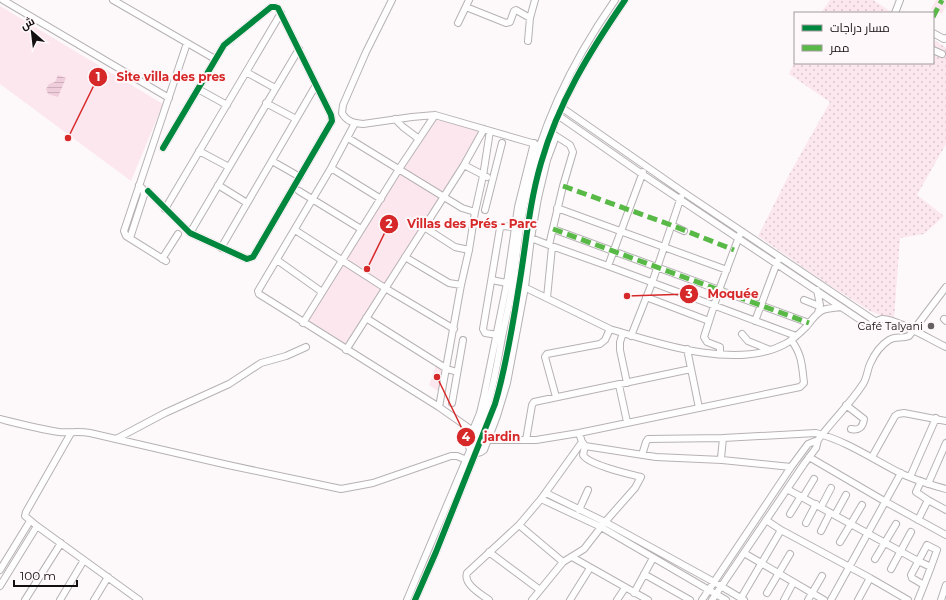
<svg xmlns="http://www.w3.org/2000/svg" width="946" height="600" viewBox="0 0 946 600" font-family="Montserrat,Cairo,sans-serif">
  <style>
    .grass { fill: url(#grass-dots) }
    .park { fill: #fce7ef }
    .water { fill: url(#water-rules) }
    .lines { fill: none; stroke-linecap: round; stroke-linejoin: round }
    .minor-casing { stroke: #b6b2b4; stroke-width: 8 }
    .minor { stroke: #fffefe; stroke-width: 6 }
    .quiet { stroke: #58b947; stroke-width: 5; stroke-dasharray: 10 5; stroke-linecap: butt }
    .cycleway-casing { stroke: #fef8fa; stroke-width: 8 }
    .cycleway { stroke: #00873e; stroke-width: 6 }
    .poi-dot { fill: #656062; stroke: #fef8fa; stroke-width: 1.5 }
    .labels { text-anchor: middle; stroke-width: 4; stroke-linejoin: round; paint-order: stroke }
    .poi-label { font-size: 11px; fill: #130e10; stroke: #fef8fa; text-anchor: end }
    .leader { fill: none; stroke: #d62828; stroke-width: 1.5 }
    .callout-dot { fill: #d62828; stroke: #fef8fa; stroke-width: 1.5 }
    .mark-label { font-size: 12px; text-anchor: middle; font-weight: bold; fill: #fff }
    .callout-label { font-size: 12px; text-anchor: middle; font-weight: bold; fill: #d62828; stroke: #fef8fa; stroke-width: 4; stroke-linejoin: round; paint-order: stroke }
  </style>
  <defs>
    <pattern id="grass-dots" width="8" height="8" patternUnits="userSpaceOnUse"><rect width="8" height="8" fill="#fce7ef"/><path d="M2 2h.1M6 6h.1" fill="none" stroke="#d7c5cc" stroke-width="1.8" stroke-linecap="round"/></pattern>
    <pattern id="water-rules" width="6" height="5" patternUnits="userSpaceOnUse"><rect width="6" height="5" fill="#f0cddb"/><path d="M0 2.5h6" fill="none" stroke="#cdafbb"/></pattern>
  </defs>
  <rect width="100%" height="100%" fill="#fdf9fb"/>
  <path class="grass" d="M830 0H873L893 13H821Z
    M933 39 946 48V144L917 195 944 216 924 234 900 238 894 320 870 311 823 281 758 236 790 173 830 102 789 74 795 61V63H933Z"/>
  <path class="park" d="M936 0H946V6L942 14 931 9Z
    M0 6 163 104 131 181 0 84Z
    M435 115 484 129 349 346 303 323Z
    M436 365 443 369 438 391 429 385Z"/>
  <path class="water" d="M58 75 66 78 58 97 48 94 46 89 49 84 55 82Z"/>
  <g class="lines">
    <g class="minor-casing">
      <path id="minor" d="M3 0 169 98
        M113 0 215 59
        M392 0 366 52 343 105 342 113C347 122 354 123 363 124L412 117 435 115 539 145
        M466 7 506 23 510 22 514 11 516 10 530 18
        M895 13 900 0
        M458 23 469 0
        M933 33 944 39 946 38
        M528 41 530 18 535 0
        M933 50 942 54
        M246 72 275 88
        M198 89 227 105
        M266 103 296 119
        M558 105 683 192 875 321
        M556 114 642 174 868 325C873 324 877 320 882 319 895 318 933 341 946 347
        M395 119 403 127 419 139
        M355 123 331 168 258 291 259 294 439 407 473 431
        M348 138 462 208 475 212
        M199 151 229 167
        M272 161 300 177
        M464 165 487 177
        M331 168 381 199
        M218 185 247 203
        M148 191 190 233 247 259 253 257 332 121 331 115 278 8 275 7H271L224 45 163 148
        M299 191 361 229
        M557 208 727 270
        M165 209 281 13
        M485 210 502 143
        M671 225 684 231
        M424 227 455 247 469 250
        M553 229 809 323
        M295 230 385 288 454 329
        M190 233 299 49
        M130 238 144 195 143 189 139 185
        M531 238 549 245 563 186 573 152 570 145 553 134
        M549 245 608 266 796 336
        M221 248 316 85
        M405 257 449 283 461 285
        M162 259 178 234
        M277 260 322 292
        M166 261 126 236 124 231 187 43
        M608 266 643 172
        M492 280 511 284
        M522 286 610 329
        M817 290 820 305 818 313
        M646 297 709 321
        M547 298 552 247
        M804 300 819 306
        M366 318 447 369 457 372
        M944 319 946 321
        M755 321 778 260
        M303 323 399 169 435 115
        M623 333 620 342V350L627 383
        M742 334 748 341 770 350
        M498 335 485 333 483 329 500 228 503 226 514 227
        M631 336 652 283 681 197
        M687 349 699 408
        M346 350 464 165 484 129
        M720 354V347L707 342 704 337 719 290 740 234
        M619 385 627 422
        M556 397 545 357 547 354 600 344 605 340 610 329C659 344 737 370 785 344 793 340 799 334 806 327 811 321 816 313 823 310 828 308 835 308 841 307
        M452 403 463 340
        M846 405 864 419C863 427 859 431 851 429
        M439 407 461 285 469 250 475 212 483 176 490 131
        M0 419C20 424 39 429 59 432 70 433 79 431 90 433L228 465 341 489 373 483 451 456H457L469 461
        M71 433 26 512 25 516 37 526 139 600
        M723 438 721 458 722 460 791 467
        M116 439 165 413 229 384 261 363 286 356 306 347
        M488 440H536L579 433 800 387 804 383C802 366 802 354 791 340
        M526 440 532 405 534 402 691 369
        M583 443 585 446 656 457 722 460
        M470 449 468 445V442L480 413 484 396 507 283 518 207 534 143
        M477 453 481 452 484 450 497 416 507 383 525 287 531 238 538 198 547 160 556 136
        M642 455 646 442 648 439 723 438 816 433C847 441 874 460 902 474 916 480 931 485 946 489
        M809 457 886 502 946 535
        M872 457 895 416 898 414 904 413 946 421
        M910 477 936 418
        M928 484 946 443
        M787 489 918 561 931 567
        M546 493 605 522 714 582 744 600
        M803 497 814 479
        M541 499 601 527 726 600
        M928 500 946 510
        M821 507 831 488
        M579 510 588 490
        M790 514 801 496
        M835 515 846 495
        M766 520 781 530
        M918 520 928 500 916 492 921 481
        M806 523 816 504
        M519 525 563 562
        M821 531 830 513
        M840 542 862 505
        M489 552 540 590
        M744 553 824 600
        M572 557 648 600
        M875 559 896 524
        M891 569 911 532
        M0 570 30 521
        M644 574 690 600
        M0 586 37 526
        M634 593 653 558
        M767 593 790 554
        M741 598 781 530 870 578 908 600
        M25 600 61 543
        M60 600 84 560
        M94 600 108 577
        M407 600 482 422C492 394 497 366 502 337 506 319 510 301 513 283 517 254 519 225 526 197 541 124 573 60 615 0
        M415 600 436 552 495 404C506 367 513 324 519 286 526 245 529 204 541 163 558 103 590 51 625 0
        M489 600C481 594 463 584 467 573L519 525 541 499 582 442 579 433
        M532 600 563 562 584 549 605 522 635 488 641 477C629 474 589 465 583 455L585 446
        M570 600 590 568
        M617 600 625 588
        M702 600 791 467 808 444 818 440
        M712 600 804 464 816 448 818 440C832 421 850 404 863 384 867 378 867 371 870 364 874 355 881 345 889 340 896 336 902 339 909 336L946 287
        M784 600 793 583
        M808 600 822 576
        M831 600 901 473
        M858 600 870 578
        M918 600C925 583 931 567 937 550L927 545 911 575 912 578 924 585
        M941 600 946 585"/>
    </g>
    <use href="#minor" class="minor"/>
    <path class="quiet" d="M933 17 942 0
      M563 186 671 225 734 250
      M553 229 809 323"/>
    <g class="cycleway-casing">
      <path id="cycleway" d="M148 191 190 233 247 259 253 257 332 121 331 115 278 8 275 7H271L224 45 163 148
        M415 600 436 552 495 404C506 367 513 324 519 286 526 245 529 204 541 163 558 103 590 51 625 0"/>
    </g>
    <use href="#cycleway" class="cycleway"/>
  </g>
  <circle class="poi-dot" cx="931" cy="326" r="4"/>
  <g class="labels">
    <g class="poi-label">
      <text x="923" y="330">Café Talyani</text>
    </g>
  </g>
  <path class="leader" d="M68 138L98 77M367 269L389 224M627 296L689 294M437 377L466 437"/>
  <g class="callout-dot">
    <circle cx="68" cy="138" r="4"/>
    <circle cx="367" cy="269" r="4"/>
    <circle cx="627" cy="296" r="4"/>
    <circle cx="437" cy="377" r="4"/>
    <circle cx="98" cy="77" r="10"/>
    <circle cx="389" cy="224" r="10"/>
    <circle cx="689" cy="294" r="10"/>
    <circle cx="466" cy="437" r="10"/>
  </g>
  <g class="mark-label">
    <text x="98" y="81">1</text>
    <text x="389" y="228">2</text>
    <text x="689" y="298">3</text>
    <text x="466" y="441">4</text>
  </g>
  <g class="callout-label">
    <text x="171" y="81">Site villa des pres</text>
    <text x="472" y="228">Villas des Prés - Parc</text>
    <text x="733" y="298">Moquée</text>
    <text x="502" y="441">jardin</text>
  </g>
  <rect x="794" y="12" width="140" height="52" fill="#fef8fa" stroke="#a09a9c"/>
  <rect x="802" y="25" width="20" height="6" fill="#00873e" stroke="#a09a9c"/>
  <text x="830" y="32" font-size="12" fill="#130e10">مسار دراجات</text>
  <rect x="802" y="45" width="20" height="6" fill="#58b947" stroke="#a09a9c"/>
  <text x="830" y="52" font-size="12" fill="#130e10">ممر</text>
  <g transform="translate(32 32) rotate(332)" stroke="#fef8fa" stroke-width="3" paint-order="stroke">
  <path d="M0-3L7 15L0 10L-7 15Z" fill="#130e10"/>
  <text y="-6" font-size="11" font-weight="bold" text-anchor="middle" fill="#130e10">ش</text>
  </g>
  <path d="M14 580v6h63v-6" fill="none" stroke="#130e10" stroke-width="2"/>
  <text x="20" y="580" font-size="12" fill="#130e10" stroke="#fef8fa" stroke-width="3" paint-order="stroke">100 m</text>
</svg>
